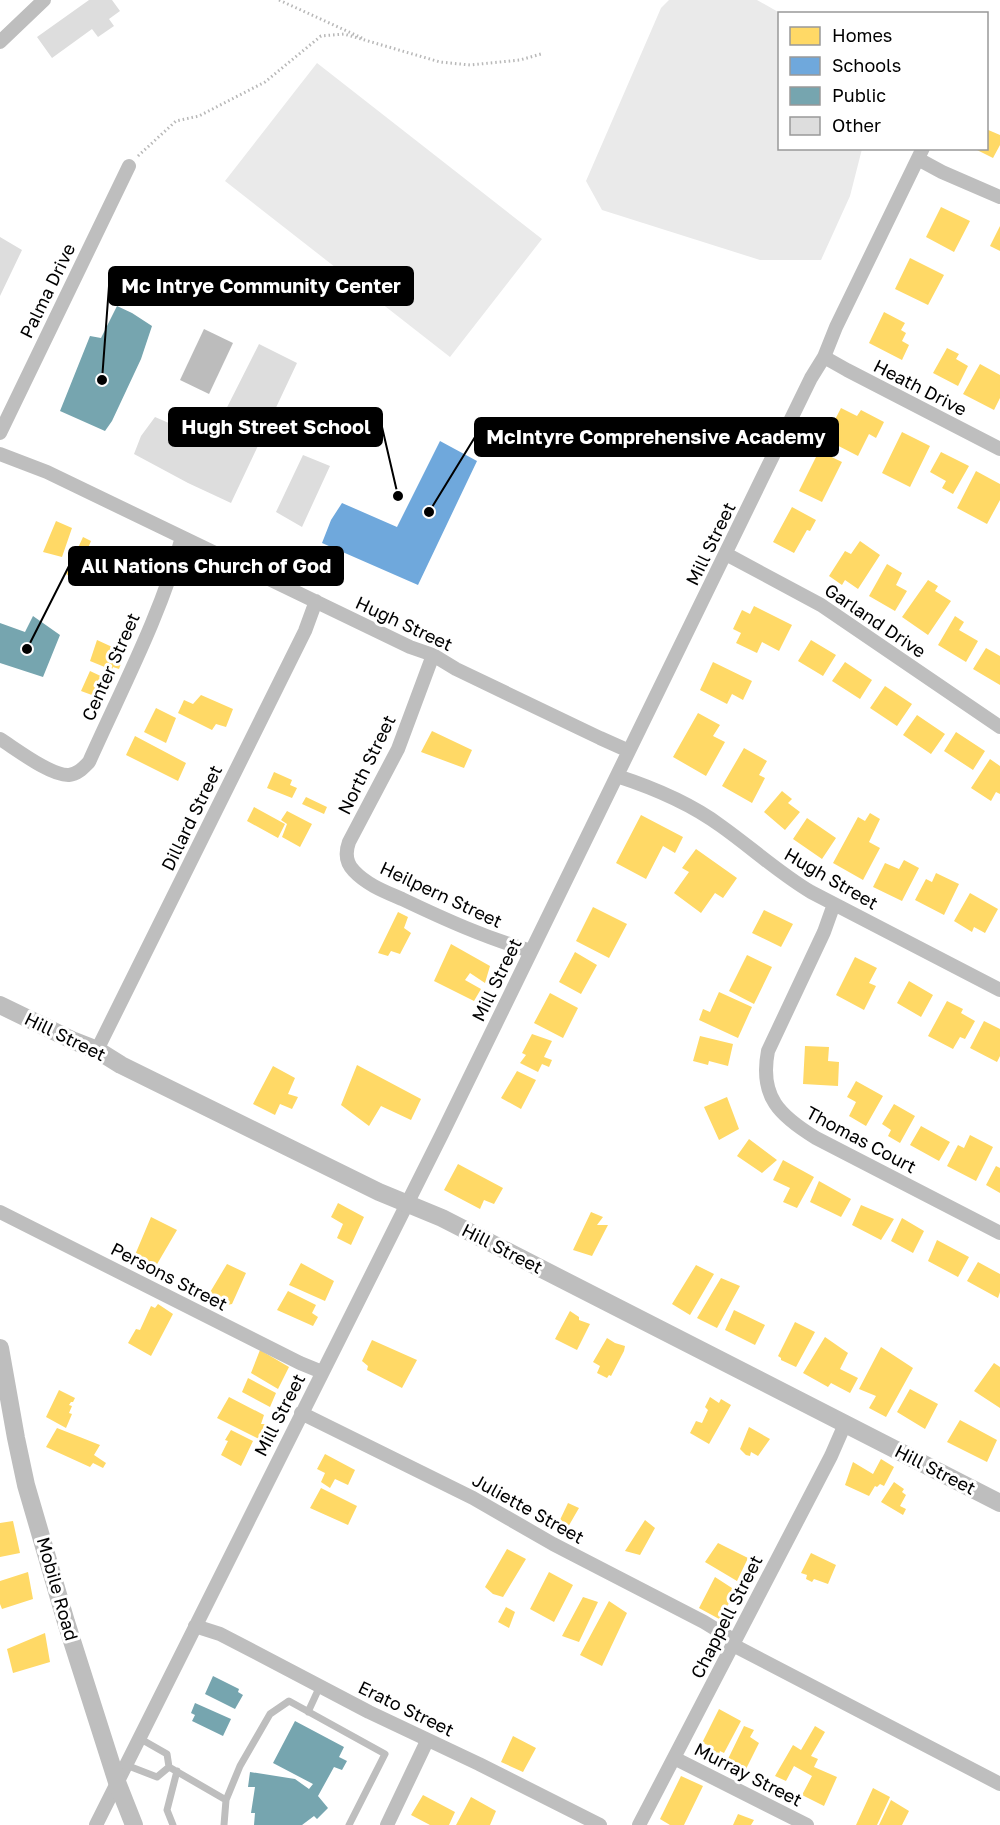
<svg xmlns="http://www.w3.org/2000/svg" width="1000" height="1825" viewBox="0 0 1000 1825" font-family="'Golos Text',sans-serif">
  <style>
    .green { fill: #eaeaea }
    .water { fill: #bcbcbc }
    .homes { fill: #ffd966 }
    .schools { fill: #6fa8dc }
    .public { fill: #76a5af }
    .building { fill: #ddd }
    .lines { fill: none; stroke-linecap: round; stroke-linejoin: round }
    .path { stroke: #b8b8b8; stroke-width: 3; stroke-dasharray: 1.5 3; stroke-linecap: butt }
    .service { stroke: #bebebe; stroke-width: 7 }
    .minor { stroke: #bebebe; stroke-width: 14 }
    .tertiary { stroke: #bebebe; stroke-width: 18 }
    .labels { text-anchor: middle; stroke-width: 6; stroke-linejoin: round; paint-order: stroke }
    .street-label { font-size: 18px; fill: #000; stroke: #fff }
    .leader { fill: none; stroke: #000; stroke-width: 2 }
    .callout-dot { fill: #000; stroke: #fff; stroke-width: 2 }
    .callout { fill: #000; stroke: #000; stroke-width: 2 }
    .callout-label { font-size: 20px; text-anchor: middle; font-weight: bold; fill: #fff }
  </style>
  <rect width="100%" height="100%" fill="#fff"/>
  <path class="green" d="M669 0H757L780 13V148L862 149 850 196 821 260H760L602 210 586 181 661 8Z
    M317 63 542 239 450 357 225 181Z"/>
  <path class="water" d="M204 329 233 343 209 394 180 380Z"/>
  <path class="homes" d="M986 129 1000 135V145L993 158 973 148H986Z
    M941 207 970 221 954 252 926 237Z
    M1000 226V251L990 246Z
    M910 258 944 275 928 305 895 289Z
    M884 312 905 323 901 330 906 333 902 341 909 345 902 360 869 343Z
    M947 348 959 354 956 359 968 366 958 386 933 373Z
    M980 364 1000 375V398L994 410 963 394Z
    M841 408 857 416 861 410 884 422 876 438 869 434 858 456 825 439Z
    M902 432 930 446 910 487 882 473Z
    M819 451 842 462 822 502 799 491Z
    M941 452 969 466 953 494 942 488 946 481 930 472Z
    M976 471 1000 484V500L987 524 957 508Z
    M792 507 816 520 810 531 807 530 794 553 773 542Z
    M56 521 72 528 62 557 43 552Z
    M83 537 91 541 75 580 66 574Z
    M860 541 880 555 858 589 845 580 842 585 829 576 845 551 851 554Z
    M887 564 902 573 896 585 907 591 895 611 869 596Z
    M928 580 938 586 935 591 951 601 928 635 902 617Z
    M754 606 792 625 779 651 762 642 757 653 736 643 741 633 733 629 742 610 750 614Z
    M955 616 964 622 959 630 978 641 966 662 938 645Z
    M97 640 121 651 119 657 123 658 119 669 113 667 112 670 90 661Z
    M811 640 836 655 823 676 798 661Z
    M986 648 1000 656V685L973 669Z
    M713 662 752 681 743 700 732 694 727 704 700 690Z
    M845 662 872 680 860 699 832 681Z
    M90 671 107 679 100 698 81 691Z
    M885 686 912 704 897 726 870 708Z
    M201 695 233 709 226 727 216 724 212 730 178 713 184 700 193 704Z
    M156 708 176 718 166 743 144 732Z
    M698 713 720 725 713 736 725 742 706 776 673 757Z
    M917 715 945 734 931 754 903 735Z
    M432 731 472 750 464 768 421 752Z
    M956 732 985 751 973 770 944 751Z
    M135 736 186 763 178 781 126 755Z
    M744 748 767 761 759 775 765 778 752 803 722 786Z
    M990 759 1000 766V794L996 792 991 801 971 788Z
    M274 772 292 780 290 785 297 788 292 798 267 788Z
    M782 791 792 799 788 803 800 812 785 830 764 812Z
    M306 797 327 807 324 814 302 804Z
    M254 807 285 824 278 838 247 821Z
    M287 811 312 824 300 847 282 837 287 824 281 820Z
    M870 813 880 819 869 842 880 848 863 880 833 863 858 817 865 821Z
    M641 815 683 837 675 853 663 846 646 879 616 863Z
    M807 818 836 838 822 859 793 839Z
    M696 849 737 878 723 898 715 893 701 913 674 893 689 872 682 868Z
    M904 860 919 868 902 901 873 887 885 863 899 869Z
    M936 873 959 884 944 915 915 900 926 879 932 882Z
    M970 893 998 909 985 933 974 927 972 932 954 921Z
    M593 907 627 924 609 958 576 941Z
    M764 910 793 924 781 947 752 933Z
    M398 912 408 917 404 928 411 933 400 954 391 951 388 956 378 953Z
    M451 944 490 966 485 983 470 973 465 980 481 989 474 1001 434 981Z
    M575 952 597 965 581 994 559 982Z
    M747 955 772 967 754 1004 729 991Z
    M855 957 877 968 869 983 876 986 864 1010 836 995Z
    M909 981 933 995 921 1017 897 1003Z
    M719 992 752 1007 738 1038 699 1020 703 1009 710 1012Z
    M550 993 578 1008 563 1038 534 1023Z
    M947 1001 963 1009 961 1013 975 1021 965 1039 960 1037 953 1049 928 1036Z
    M984 1021 1000 1029V1056L997 1062 970 1048Z
    M532 1034 552 1041 544 1057 552 1060 549 1067 542 1064 538 1072 520 1063 526 1055 522 1053Z
    M700 1036 733 1044 728 1066 709 1061 708 1065 693 1061Z
    M805 1046 829 1047 828 1061 839 1062 838 1086 803 1084Z
    M357 1065 421 1099 411 1120 381 1106 369 1126 341 1105Z
    M273 1066 295 1078 288 1094 298 1097 292 1109 280 1104 275 1115 253 1104Z
    M517 1071 536 1080 521 1109 501 1098Z
    M856 1081 883 1096 866 1126 849 1116 856 1102 847 1097Z
    M727 1097 739 1129 719 1140 704 1107Z
    M894 1104 915 1116 900 1143 888 1136 891 1130 882 1124Z
    M921 1126 950 1142 939 1161 910 1145Z
    M970 1135 993 1147 976 1181 947 1166 958 1145 964 1148Z
    M749 1139 777 1160 762 1173 737 1156Z
    M783 1160 814 1177 797 1208 783 1202 790 1188 773 1180Z
    M458 1164 503 1188 494 1204 484 1200 480 1209 444 1190Z
    M996 1166 1000 1168V1193L986 1185Z
    M819 1181 851 1199 841 1217 810 1202Z
    M338 1203 364 1217 351 1245 337 1238 343 1224 331 1217Z
    M861 1205 894 1219 881 1240 852 1225Z
    M591 1212 603 1217 597 1225H608L592 1256 573 1250Z
    M151 1217 177 1230 153 1271 132 1262Z
    M902 1218 924 1231 913 1253 891 1241Z
    M937 1240 969 1257 958 1277 928 1261Z
    M978 1262 1000 1274V1292L998 1298 967 1281Z
    M301 1263 334 1281 325 1301 289 1285Z
    M227 1264 246 1273 232 1304 227 1305 210 1299 211 1295 209 1294Z
    M696 1265 714 1274 690 1315 672 1304Z
    M721 1278 740 1286 717 1328 697 1318Z
    M288 1291 316 1305 312 1313 318 1317 313 1326 277 1310Z
    M158 1304 173 1314 151 1356 128 1343 136 1329 140 1330 151 1306 155 1308Z
    M734 1310 765 1325 755 1345 725 1330Z
    M570 1311 579 1317V1320L590 1324 577 1350 555 1339Z
    M795 1322 815 1332 796 1367 781 1360V1358L778 1356Z
    M825 1337 848 1353 840 1369 858 1378 850 1393 831 1383 828 1387 803 1373Z
    M607 1338 615 1343 625 1346 624 1351 611 1376 609 1375 607 1378 597 1373 600 1366 593 1362Z
    M372 1340 417 1360 402 1388 367 1370 368 1366 362 1361Z
    M881 1347 913 1368 886 1417 869 1408 876 1396 859 1389Z
    M260 1350 289 1367 278 1389 251 1373Z
    M994 1363 1000 1367V1408L974 1391Z
    M248 1378 276 1393 270 1407 242 1392Z
    M910 1389 938 1404 925 1429 897 1412Z
    M59 1390 75 1398 73 1402H71L69 1405 72 1406 69 1413 72 1414 66 1428 46 1417Z
    M229 1397 264 1415 261 1424H265L259 1439 217 1418Z
    M710 1397 719 1403 721 1399 731 1405 709 1444 690 1433 696 1421 702 1423 708 1410 705 1407Z
    M960 1420 997 1440 987 1462 947 1442Z
    M749 1427 770 1439 758 1456 751 1452 750 1456 746 1455 740 1449Z
    M57 1428 100 1445 94 1455 106 1463 103 1468 93 1463 90 1467 46 1447Z
    M231 1430 253 1441 241 1466 221 1455 228 1441 225 1440Z
    M325 1454 355 1470 348 1485 335 1479 330 1488 321 1482 325 1473 317 1469Z
    M881 1459 894 1467 884 1486 880 1484 877 1487 875 1486 869 1496 845 1485 853 1462 873 1474Z
    M894 1482 904 1489 902 1492 906 1495 900 1506 906 1509 903 1515 881 1502Z
    M321 1488 357 1506 348 1525 310 1508Z
    M568 1503 579 1508 568 1527 559 1522Z
    M645 1520 655 1528 640 1555 625 1551Z
    M13 1521 20 1553 0 1557V1523Z
    M718 1543 748 1558 737 1581 705 1562Z
    M507 1549 526 1559 503 1597 493 1594 485 1587Z
    M811 1553 836 1565 828 1584 814 1579 812 1582 806 1579 807 1575 801 1573Z
    M28 1572 33 1599 2 1609 0 1604V1581Z
    M549 1572 573 1585 554 1622 530 1609Z
    M715 1577 735 1590 721 1620 699 1608Z
    M583 1597 598 1602 579 1642 562 1636Z
    M609 1601 627 1613 602 1666 580 1655Z
    M506 1607 515 1612 509 1628 498 1622Z
    M45 1633 50 1662 13 1673 7 1649Z
    M719 1709 741 1721 724 1753 720 1751 719 1754 706 1748 708 1745 702 1743Z
    M744 1726 754 1730 750 1737 759 1743 746 1769 728 1759Z
    M815 1726 825 1732 811 1756 818 1759 814 1767 837 1777 824 1806 802 1795 812 1776 794 1766 786 1781 775 1776 793 1745 801 1750Z
    M513 1736 536 1748 523 1772 501 1762Z
    M681 1776 703 1786 684 1825H670L660 1819Z
    M873 1788 890 1797 877 1825H856Z
    M423 1795 455 1812 449 1825H430L411 1815Z
    M471 1797 496 1811 490 1825H456Z
    M891 1800 909 1811 902 1825H879Z
    M738 1814 754 1820 751 1825H733Z"/>
  <path class="schools" d="M440 441 477 461 418 585 322 543 331 520 342 503 397 527Z"/>
  <path class="public" d="M117 306 132 313 152 326 141 359 112 421 105 431 60 411 90 336 101 338Z
    M33 616 60 635 43 677 0 663V623L25 632Z
    M213 1676 239 1689 238 1692 243 1695 235 1709 205 1694Z
    M195 1703 231 1719 223 1736 192 1721 195 1715 191 1713Z
    M295 1721 344 1747 339 1757 347 1761 342 1770 334 1767 318 1796 328 1808 317 1819 314 1816 302 1825H254L255 1813H251L255 1787H248L250 1772 295 1779 309 1789 313 1784 273 1763Z"/>
  <path class="building" d="M89 0H112L120 11 109 19 114 26 98 37 92 29 52 58 37 37Z
    M0 237 22 250 0 296Z
    M259 344 297 363 231 503 188 483 134 454 141 436 155 417 210 441Z
    M303 455 330 466 302 527 276 512Z"/>
  <g class="lines">
    <path class="path" d="M279 0 362 38
      M138 156 176 121 199 116 265 82 321 36 344 34 440 62 470 65 520 60 541 54"/>
    <path class="service" d="M308 1712 320 1686
      M126 1765 157 1777 169 1767 167 1754 139 1738
      M169 1767 226 1800 224 1825
      M226 1800 240 1766 270 1714 289 1701 385 1754 349 1825
      M173 1825 167 1810 177 1771"/>
    <path class="minor" d="M0 42 44 0
      M918 159 942 172 1000 197
      M824 357 847 370 1000 449
      M0 433 129 166
      M0 454 47 472 410 647 433 655 456 669 600 738 629 751
      M726 554 821 605 1000 727
      M433 655 398 749 349 842C345 853 346 863 354 871 367 885 386 892 402 899 444 919 486 938 531 951
      M0 739C16 749 51 776 69 775 78 774 83 768 89 762 122 688 161 615 182 537
      M617 776C654 788 690 803 721 826 752 848 779 873 811 892L1000 990
      M834 904 824 932 768 1051C759 1097 780 1116 816 1138L1000 1233
      M97 1050 305 631 316 601
      M0 1212 300 1363 322 1372
      M301 1413 473 1498 553 1544 704 1622 735 1641
      M195 1626 220 1634 249 1649 369 1712 479 1764 600 1825
      M733 1645 1000 1784
      M674 1758 807 1825
      M96 1825 442 1134 811 378 824 357 836 327 923 148
      M387 1825 427 1741
      M639 1825 831 1456 845 1424"/>
    <path class="tertiary" d="M0 1005 74 1041 97 1050 121 1065 379 1192 442 1218 1000 1503
      M0 1348 16 1438 26 1485 66 1622 117 1782 134 1825"/>
  </g>
  <g class="labels">
    <g class="street-label">
      <text transform="translate(48 291) rotate(-64)" y="6">Palma Drive</text>
      <text transform="translate(920 388) rotate(27)" y="6">Heath Drive</text>
      <text transform="translate(711 544) rotate(-64)" y="6">Mill Street</text>
      <text transform="translate(875 621) rotate(34)" y="6">Garland Drive</text>
      <text transform="translate(404 624) rotate(25)" y="6">Hugh Street</text>
      <text transform="translate(111 667) rotate(-66)" y="6">Center Street</text>
      <text transform="translate(367 765) rotate(-64)" y="6">North Street</text>
      <text transform="translate(192 818) rotate(-64)" y="6">Dillard Street</text>
      <text transform="translate(831 879) rotate(30)" y="6">Hugh Street</text>
      <text transform="translate(441 895) rotate(25)" y="6">Heilpern Street</text>
      <text transform="translate(497 980) rotate(-64)" y="6">Mill Street</text>
      <text transform="translate(65 1037) rotate(26)" y="6">Hill Street</text>
      <text transform="translate(861 1140) rotate(28)" y="6">Thomas Court</text>
      <text transform="translate(502 1249) rotate(27)" y="6">Hill Street</text>
      <text transform="translate(169 1277) rotate(27)" y="6">Persons Street</text>
      <text transform="translate(280 1415) rotate(-63)" y="6">Mill Street</text>
      <text transform="translate(935 1470) rotate(27)" y="6">Hill Street</text>
      <text transform="translate(528 1509) rotate(29)" y="6">Juliette Street</text>
      <text transform="translate(57 1589) rotate(74)" y="6">Mobile Road</text>
      <text transform="translate(727 1617) rotate(-63)" y="6">Chappell Street</text>
      <text transform="translate(406 1709) rotate(26)" y="6">Erato Street</text>
      <text transform="translate(748 1775) rotate(27)" y="6">Murray Street</text>
    </g>
  </g>
  <path class="leader" d="M102 380L109 286M398 496L382 427M429 512L475 437M27 649L69 566"/>
  <g class="callout-dot">
    <circle cx="102" cy="380" r="6"/>
    <circle cx="398" cy="496" r="6"/>
    <circle cx="429" cy="512" r="6"/>
    <circle cx="27" cy="649" r="6"/>
  </g>
  <g class="callout">
    <rect x="109" y="267" width="304" height="38" rx="6"/>
    <rect x="169" y="408" width="213" height="38" rx="6"/>
    <rect x="475" y="418" width="363" height="38" rx="6"/>
    <rect x="69" y="547" width="274" height="38" rx="6"/>
  </g>
  <g class="callout-label">
    <text x="261" y="293">Mc Intrye Community Center</text>
    <text x="276" y="434">Hugh Street School</text>
    <text x="656" y="444">McIntyre Comprehensive Academy</text>
    <text x="206" y="573">All Nations Church of God</text>
  </g>
  <rect x="778" y="12" width="210" height="138" fill="#ffffff" stroke="#999999" stroke-width="1.5"/>
  <rect x="790" y="27" width="30" height="18" fill="#ffd966" stroke="#999999" stroke-width="1.5"/>
  <text x="832" y="42" font-size="18" fill="#000000">Homes</text>
  <rect x="790" y="57" width="30" height="18" fill="#6fa8dc" stroke="#999999" stroke-width="1.5"/>
  <text x="832" y="72" font-size="18" fill="#000000">Schools</text>
  <rect x="790" y="87" width="30" height="18" fill="#76a5af" stroke="#999999" stroke-width="1.5"/>
  <text x="832" y="102" font-size="18" fill="#000000">Public</text>
  <rect x="790" y="117" width="30" height="18" fill="#dddddd" stroke="#999999" stroke-width="1.5"/>
  <text x="832" y="132" font-size="18" fill="#000000">Other</text>
</svg>
